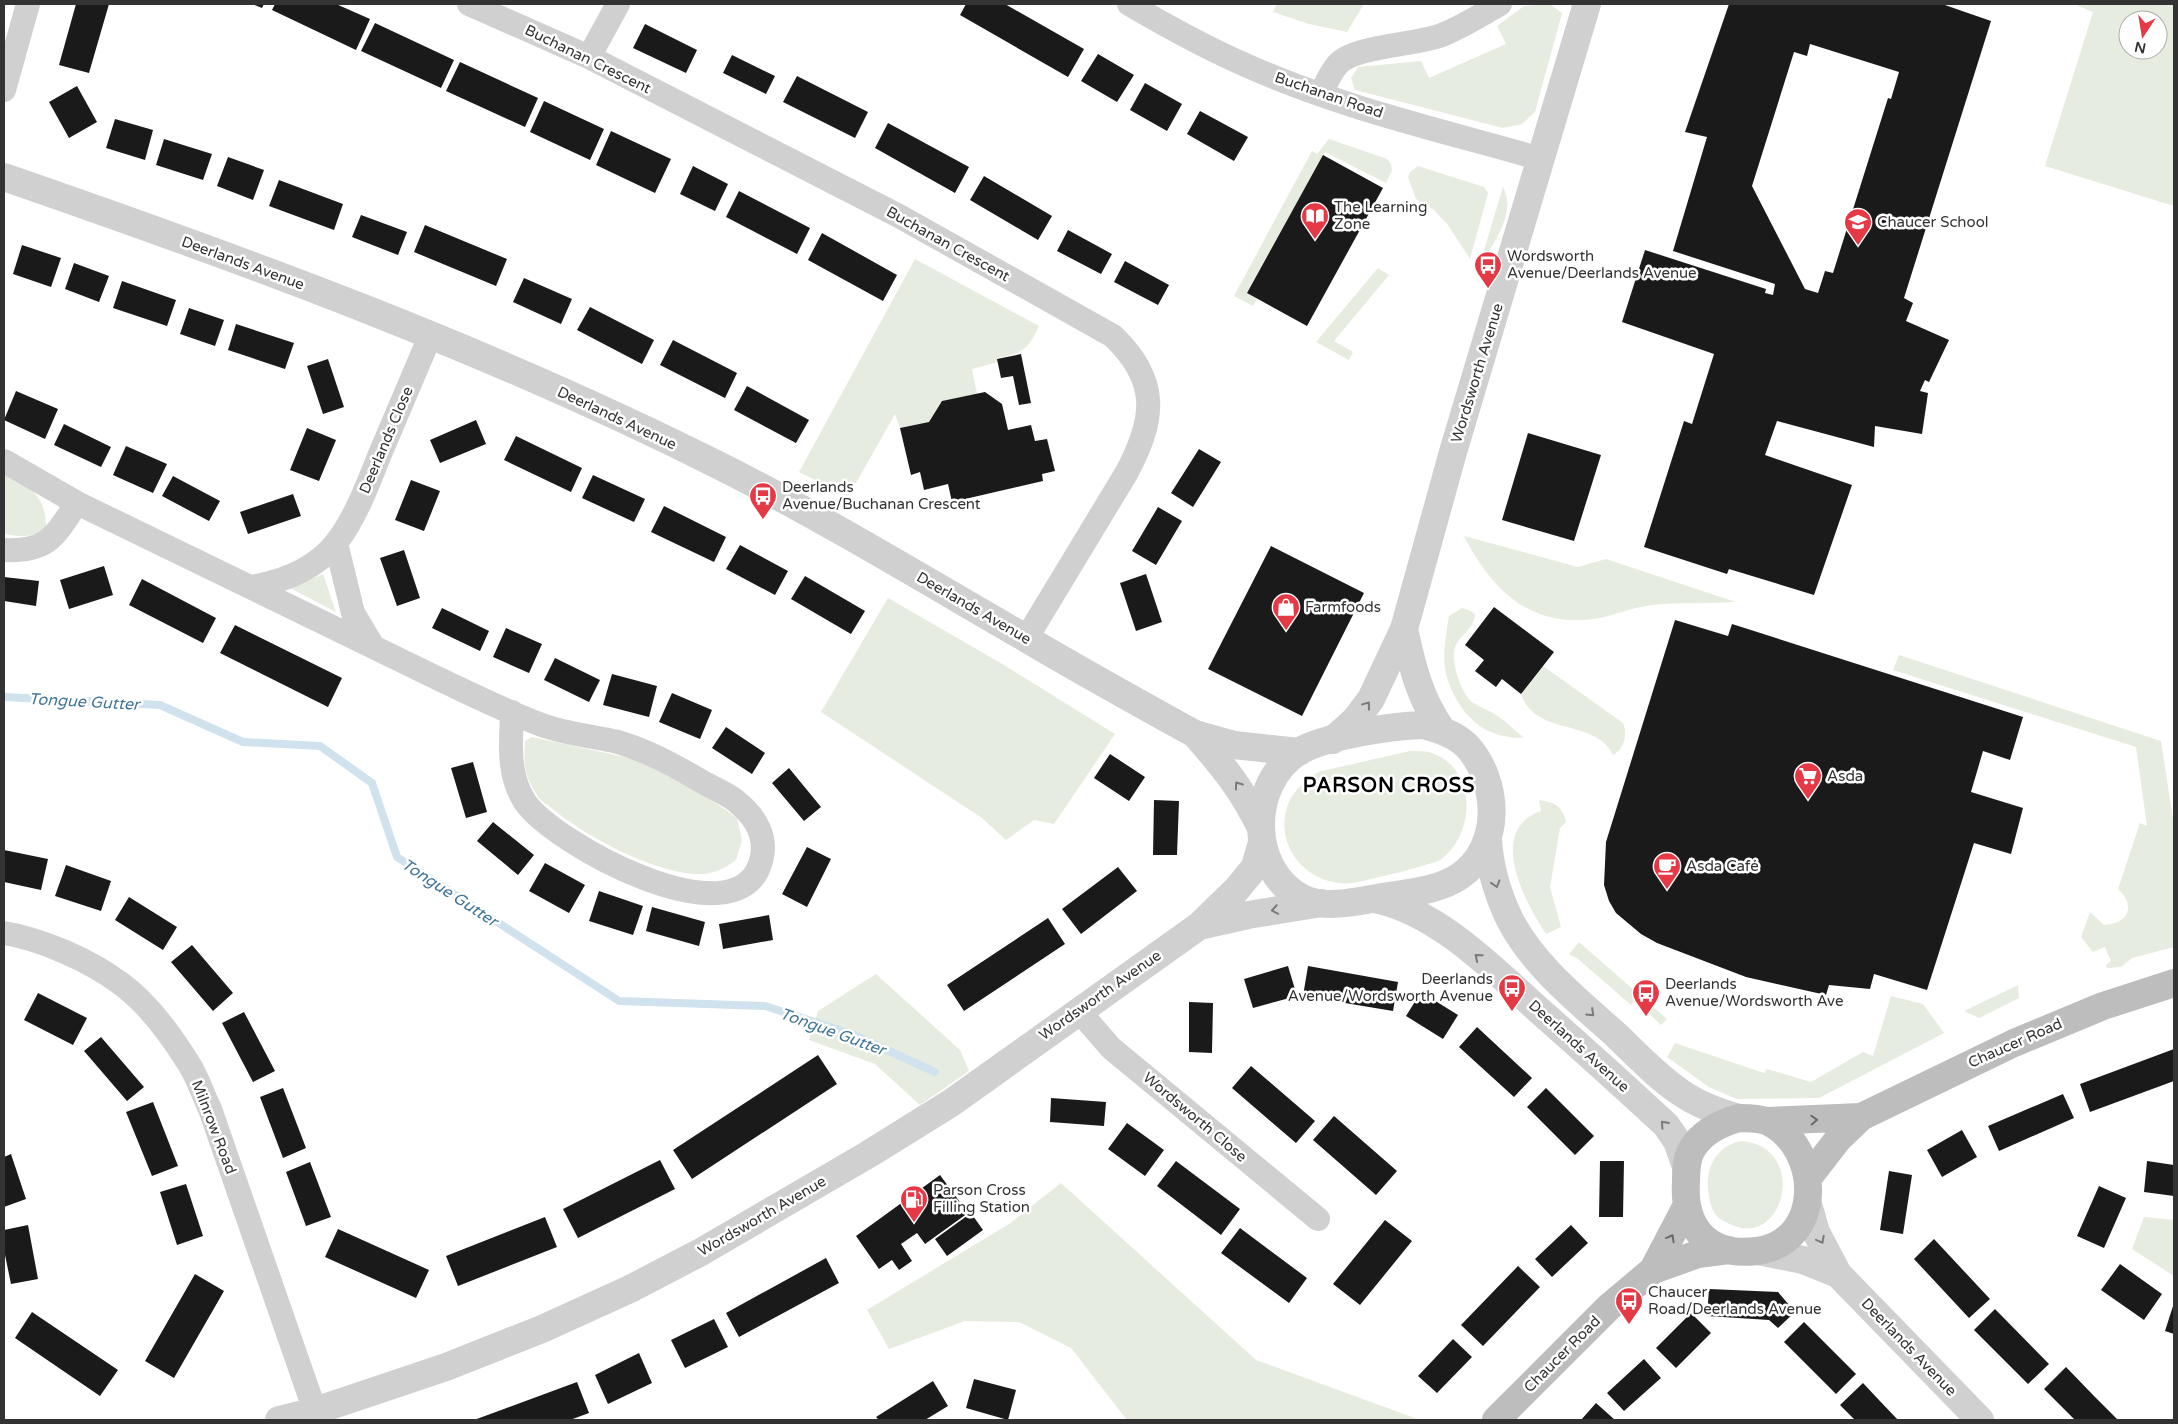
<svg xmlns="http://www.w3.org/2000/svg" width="2178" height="1424" viewBox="0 0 2178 1424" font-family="'Varela Round',sans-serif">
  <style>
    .green { fill: #e6ecdf; fill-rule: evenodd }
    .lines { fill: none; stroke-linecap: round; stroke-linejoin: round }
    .stream { stroke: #cfe2ee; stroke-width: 8 }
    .building { fill: #1a1a1a; fill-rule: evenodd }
    .minor { stroke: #d0d0d0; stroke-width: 24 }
    .tertiary { stroke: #d0d0d0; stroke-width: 28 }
    .secondary { stroke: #bdbdbd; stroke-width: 28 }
    .oneway { stroke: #7a7a7a }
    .oneway2 { stroke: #6a6a6a }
    .labels { text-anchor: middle; stroke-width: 5; stroke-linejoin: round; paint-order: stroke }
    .street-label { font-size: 15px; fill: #333; stroke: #fff }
    .poi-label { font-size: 15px; fill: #333; stroke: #fff; text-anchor: start }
    .water-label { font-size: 16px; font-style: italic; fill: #3f7597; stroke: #fff }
    .district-label { font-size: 20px; font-weight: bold; letter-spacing: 1px; fill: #000; stroke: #fff }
  </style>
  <rect width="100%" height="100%" fill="#fff"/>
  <path class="green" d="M1277 4H1364L1347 32 1309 24 1273 12Z
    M1550 4 1562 13 1535 112 1522 124 1503 128 1355 90 1351 78 1358 67 1421 61 1429 78 1506 44 1497 26 1524 6Z
    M2074 4H2174V206L2045 166 2093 12ZM2128 20H2158V50H2128Z
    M1329 139 1387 159 1391 164 1392 170 1386 183 1325 152 1247 292 1257 299 1253 306 1234 296 1312 151 1317 154Z
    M1418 166 1484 187 1488 193 1470 259 1448 225 1434 210 1416 199 1408 177 1410 172Z
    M1503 187C1517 211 1494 244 1480 264Z
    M915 259 1039 326C1028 350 1023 353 997 358L998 362 972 369 977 394 942 401 929 422 900 428 895 414 848 497 799 472Z
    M1378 268 1389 275 1334 341 1353 352 1349 360 1316 342Z
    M4 473C30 488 46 494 46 528 33 538 20 537 4 534Z
    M1464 536 1578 567 1606 559 1736 602C1708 604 1680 602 1652 605 1635 607 1620 613 1604 617 1535 632 1493 593 1464 536Z
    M323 574 336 612 290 588Z
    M888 598 1004 665 1115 734 1054 824 1034 820 1006 840 982 818 821 712Z
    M1462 608 1471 611 1475 615C1473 630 1460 635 1455 647 1450 660 1461 693 1472 702 1479 707 1488 710 1496 715 1506 721 1514 730 1523 737 1517 739 1511 737 1504 736 1474 731 1454 703 1446 674 1442 657 1446 634 1449 616Z
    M1899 655 2161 741 2174 826V947L2132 958 2121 967 2107 968 2106 965 2111 961 2105 947 2093 952 2081 937 2090 912 2104 925C2129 924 2136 906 2118 889L2140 823 2147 826 2136 747 1893 670Z
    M1543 666 1623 723C1628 734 1624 749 1613 755 1596 718 1535 737 1521 694Z
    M532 737 643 761 703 794 737 818 742 840 736 860C723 870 711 875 694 874 651 871 587 837 554 810 548 805 540 801 537 795 523 773 524 765 525 741Z
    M1410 751C1416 751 1424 751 1429 752 1477 766 1477 833 1440 860 1434 864 1362 882 1352 883 1308 888 1271 845 1289 802 1294 790 1307 780 1318 772Z
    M1539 800C1554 802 1563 806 1566 822L1560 828 1550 887 1561 927 1546 934C1525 902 1486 830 1541 811Z
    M1579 942 1667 1019 1661 1025 1635 1000 1631 1005 1578 959 1569 954Z
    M876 974 960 1050 969 1071 920 1105 875 1064 809 1040 818 1011Z
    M2018 985 2019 998 1979 1018 1964 1011Z
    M1891 996 1923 1004 1944 1033 1819 1098 1737 1099 1709 1087 1667 1057 1675 1043 1764 1073 1767 1069 1811 1082 1863 1052 1873 1056Z
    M1741 1141C1809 1146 1785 1248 1732 1225 1723 1221 1716 1218 1712 1208 1702 1180 1709 1148 1741 1141Z
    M1061 1183 1256 1360 1420 1420H1127L1071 1348 1019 1322 965 1321 889 1349 867 1310 1009 1224Z
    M2144 1217 2174 1220V1276L2132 1249Z"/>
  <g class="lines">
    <path class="stream" d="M4 697 160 705 243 742 320 746 372 783 397 857 619 1001 765 1006 852 1034 935 1072"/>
  </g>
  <path class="building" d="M76 4H109L89 73 59 65Z
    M252 4H264L262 8Z
    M275 4H336L370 19 356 50 272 10Z
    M966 4H1005L1084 49 1068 77 960 15Z
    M1729 4H1942L1991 21 1904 298 1913 303 1906 321 1949 340 1929 382 1925 380 1920 391 1928 393 1922 434 1875 426 1874 447 1777 421 1765 455 1852 485 1814 595 1729 569 1727 574 1644 547 1684 421 1692 424 1714 354 1622 322 1645 250 1766 289 1765 293 1773 295 1775 284 1673 251 1707 137 1685 132ZM1810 44 1899 72 1891 99 1888 98 1833 273 1825 271 1818 293 1805 289 1752 186 1794 52 1807 56Z
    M375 23 454 60 441 88 361 51Z
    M645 24 697 50 686 73 633 48Z
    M1098 54 1134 75 1117 102 1081 81Z
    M732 55 775 76 766 94 723 73Z
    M460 62 538 98 525 127 446 91Z
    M797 76 868 112 855 138 783 102Z
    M1145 83 1182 104 1167 131 1130 110Z
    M77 86 97 122 69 138 49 102Z
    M544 101 604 129 590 160 530 132Z
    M1200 111 1248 137 1234 161 1187 134Z
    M115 119 153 130 145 160 106 148Z
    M888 123 969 167 955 193 875 148Z
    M611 131 671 159 655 193 596 165Z
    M164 139 212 154 203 180 156 165Z
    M1323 155 1383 188 1307 326 1247 293Z
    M228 157 264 170 253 200 217 186Z
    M693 166 728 184 715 211 680 194Z
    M984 176 1052 216 1038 240 970 200Z
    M279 180 343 204 334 230 269 206Z
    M739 191 810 228 797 254 726 217Z
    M361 215 407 232 398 255 352 237Z
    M425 225 507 259 496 286 414 252Z
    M1068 230 1112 254 1101 274 1057 251Z
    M822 233 897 275 883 301 808 260Z
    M22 245 61 258 51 287 13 274Z
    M1125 261 1169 285 1158 305 1114 282Z
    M74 263 109 276 99 302 65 289Z
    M524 278 572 299 561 324 513 302Z
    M122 281 176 300 167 326 113 308Z
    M590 307 654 340 642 364 577 330Z
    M189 308 224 320 215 346 180 334Z
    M236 324 294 343 285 369 228 350Z
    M673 340 737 373 725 398 660 365Z
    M1021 354 1031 403 1019 405 1013 376 1001 378 997 359Z
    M328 359 344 407 323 414 307 366Z
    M747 386 809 420 796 443 734 410Z
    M16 391 58 409 45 439 4 420Z
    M985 392 1002 404 1008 430 1031 425 1035 441 1047 439 1055 471 1042 474 1043 481 952 502 948 484 924 490 920 472 911 475 900 428 929 422 942 401Z
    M476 420 486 444 440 463 430 440Z
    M64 424 111 447 101 467 54 445Z
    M307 428 336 440 319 481 290 470Z
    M1528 433 1601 455 1574 541 1502 520Z
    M516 436 582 468 571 492 504 460Z
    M126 446 167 464 153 493 113 475Z
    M1199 449 1221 462 1193 507 1171 493Z
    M593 475 645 499 634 522 582 498Z
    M173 476 220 501 209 521 162 496Z
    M411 480 440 491 424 531 395 520Z
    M293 494 301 516 248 534 240 512Z
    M664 506 726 537 714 562 651 532Z
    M1158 507 1182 521 1156 565 1132 551Z
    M740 545 788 571 775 595 726 569Z
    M1271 546 1364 593 1302 716 1208 669Z
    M404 550 420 598 397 606 380 558Z
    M104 566 113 595 69 609 60 580Z
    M1146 574 1162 622 1136 631 1120 583Z
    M805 576 865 611 851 634 791 599Z
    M4 577 39 581 36 606 4 601Z
    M142 579 216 618 203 643 129 605Z
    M1494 607 1554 652 1521 694 1502 679 1496 687 1475 671 1484 660 1465 645Z
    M442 608 489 631 480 651 432 628Z
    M1675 620 1728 636 1732 624 2023 717 2010 760 1983 751 1971 792 2023 808 2011 854 1974 843 1927 990 1874 974 1870 989 1829 985 1826 995 1746 977 1657 943 1641 934 1616 913 1609 901 1604 885 1606 842Z
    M235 625 342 678 328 707 220 653Z
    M506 628 542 644 529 673 493 657Z
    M555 658 600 680 589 702 544 680Z
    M612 674 657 686 649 717 603 705Z
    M672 693 712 710 700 739 659 722Z
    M726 727 765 753 752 774 712 748Z
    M1110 754 1145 777 1129 801 1094 778Z
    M473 762 487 812 466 818 451 768Z
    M789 768 821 807 804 821 772 783Z
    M1154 800 1179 801 1177 855H1153Z
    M493 822 534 855 518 875 477 841Z
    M807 847 831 859 807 907 782 894Z
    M4 850 48 859 41 890 4 882Z
    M545 863 585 885 569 913 529 891Z
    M66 865 111 881 101 911 55 896Z
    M1118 867 1137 891 1081 934 1062 909Z
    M599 891 643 906 633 935 589 921Z
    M129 897 177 927 163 950 115 920Z
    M652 907 705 922 699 946 646 931Z
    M769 915 773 940 723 949 719 924Z
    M1048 918 1065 944 964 1011 947 985Z
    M192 945 233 993 213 1011 171 962Z
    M1288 966 1297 996 1253 1008 1244 979Z
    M1308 966 1398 982 1393 1011 1303 996Z
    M1421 992 1458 1015 1443 1039 1406 1016Z
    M38 993 87 1018 73 1045 24 1020Z
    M1189 1002 1213 1003 1212 1053 1189 1052Z
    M244 1012 275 1071 253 1082 222 1023Z
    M1477 1027 1532 1078 1514 1097 1459 1047Z
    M101 1037 144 1087 127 1101 84 1051Z
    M2174 1049V1081L2090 1112 2080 1084Z
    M818 1055 837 1084 692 1179 673 1150Z
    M1251 1066 1315 1121 1296 1143 1232 1088Z
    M283 1088 306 1148 283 1158 260 1097Z
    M1546 1088 1594 1136 1575 1155 1527 1107Z
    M2063 1094 2074 1118 1999 1151 1988 1126Z
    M1051 1098 1106 1102 1104 1126 1050 1122Z
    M153 1102 178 1166 152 1176 126 1112Z
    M1334 1116 1397 1171 1376 1195 1313 1140Z
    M1127 1123 1164 1150 1145 1176 1108 1149Z
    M1962 1130 1977 1157 1942 1177 1927 1150Z
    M11 1154 26 1199 4 1207V1157Z
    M660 1160 675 1189 578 1238 563 1209Z
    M1176 1161 1240 1209 1221 1235 1157 1186Z
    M1600 1161H1624L1623 1217H1599Z
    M2147 1161 2174 1165V1196L2144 1192Z
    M310 1162 331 1217 306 1226 286 1172Z
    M1889 1171 1912 1175 1903 1234 1880 1230Z
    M940 1175 968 1213 925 1244 917 1233 901 1244 912 1261 899 1270 892 1260 879 1269 856 1236Z
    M186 1184 203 1236 177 1245 160 1192Z
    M2099 1186 2126 1198 2104 1248 2077 1236Z
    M971 1213 983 1230 947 1256 935 1239Z
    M545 1217 557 1247 458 1286 446 1256Z
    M1385 1220 1412 1241 1360 1305 1333 1284Z
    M28 1225 38 1279 11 1284 4 1250V1230Z
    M1571 1225 1588 1243 1552 1277 1535 1259Z
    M1240 1228 1307 1278 1289 1303 1221 1253Z
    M338 1229 429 1270 416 1298 325 1257Z
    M1934 1239 1990 1299 1969 1318 1914 1259Z
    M826 1258 839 1283 739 1337 726 1313Z
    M2120 1264 2162 1294 2144 1320 2101 1290Z
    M1518 1266 1540 1287 1483 1346 1461 1325Z
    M195 1274 224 1291 174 1378 145 1361Z
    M1709 1289 1778 1292 1795 1312 1778 1328 1769 1320 1707 1316Z
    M2174 1303V1334L2165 1331Z
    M1995 1309 2049 1364 2028 1384 1974 1330Z
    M32 1312 118 1370 100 1396 15 1338Z
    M1691 1313 1711 1333 1676 1368 1656 1348Z
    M714 1319 728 1347 685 1368 671 1340Z
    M1804 1322 1856 1374 1836 1394 1784 1342Z
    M1453 1339 1472 1357 1437 1393 1418 1376Z
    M639 1353 652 1383 608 1404 595 1375Z
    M1644 1359 1661 1378 1624 1411 1607 1393Z
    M2066 1367 2094 1396 2118 1420H2075L2044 1389Z
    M974 1379 1016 1390 1008 1420 966 1408Z
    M933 1381 948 1406 925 1420H879L876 1417Z
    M577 1382 589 1413 570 1420H474Z
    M1863 1383 1878 1399 1898 1420H1855L1840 1405Z
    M1596 1403 1615 1420H1581Z"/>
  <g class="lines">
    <path class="minor" d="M469 4 589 57 899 216 1113 336C1160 381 1155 419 1127 472L1026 639
      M1129 4C1168 27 1208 49 1250 67 1342 108 1444 131 1541 159
      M589 57 618 4
      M4 90 28 4
      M1321 94C1326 83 1330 73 1338 64 1354 46 1417 45 1442 35 1462 27 1481 15 1500 4
      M4 461 77 503 250 587C282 582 315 569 336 543 356 517 368 484 380 454 397 414 414 374 431 334
      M336 543 353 613 372 645
      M4 550C48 552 54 537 77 503
      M250 587C313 618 376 648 439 679 473 695 507 712 542 725 566 734 593 736 618 742 649 751 679 768 706 784 716 789 727 794 736 801 756 817 769 838 760 864 735 942 554 844 525 802 507 774 511 743 512 712
      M4 933C41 939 89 960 120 983 148 1003 171 1035 189 1064 198 1078 203 1095 210 1109L315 1411
      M1078 1010 1111 1048 1318 1219"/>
    <path class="tertiary" d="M4 177C250 262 495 352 728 470 828 521 925 580 1022 636 1079 670 1137 702 1195 734L1234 745 1299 752
      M1404 629C1412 666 1420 699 1442 730
      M1423 725C1438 729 1455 734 1467 746 1499 781 1503 846 1460 876 1437 892 1403 893 1377 898 1354 902 1324 909 1302 898 1248 870 1248 784 1298 752 1325 736 1391 726 1423 725Z
      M1195 734C1223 766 1242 789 1261 828
      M1333 740 1356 719 1371 699 1404 629 1453 452 1587 4
      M1488 837C1489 866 1497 893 1510 920 1533 965 1578 1001 1615 1034 1636 1054 1656 1076 1680 1092 1698 1105 1718 1112 1739 1118
      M1375 899C1439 912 1495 971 1542 1013 1584 1050 1625 1087 1666 1125L1677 1141 1686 1167
      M1199 926 1248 915 1322 903
      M1808 1204 1816 1232 1838 1274 1980 1420
      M1758 1251 1803 1260 1838 1274
      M279 1420 315 1411 446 1367 542 1329 630 1289 701 1252 869 1154 951 1103 1199 926 1237 889 1255 867 1262 842"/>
    <path class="secondary" d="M1739 1118C1748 1118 1760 1118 1769 1122 1822 1149 1824 1242 1757 1251 1708 1257 1683 1228 1686 1182 1686 1171 1686 1159 1692 1149 1702 1132 1721 1123 1739 1118Z
      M1768 1121 1861 1117
      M1808 1178 1839 1138 1861 1117 2014 1043 2103 1006 2174 983
      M1653 1270 1687 1205
      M1496 1420 1609 1307 1653 1270 1698 1254 1729 1250"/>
  </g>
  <defs><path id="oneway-chevron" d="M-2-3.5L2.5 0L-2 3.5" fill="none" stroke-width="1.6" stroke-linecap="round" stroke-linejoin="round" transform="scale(1.25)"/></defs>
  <g class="oneway">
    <use href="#oneway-chevron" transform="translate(1367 705) rotate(-53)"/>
    <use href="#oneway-chevron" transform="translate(1238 785) rotate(-126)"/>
    <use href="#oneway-chevron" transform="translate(1496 884) rotate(73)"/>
    <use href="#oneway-chevron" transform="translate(1275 910) rotate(170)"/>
    <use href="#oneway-chevron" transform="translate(1478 957) rotate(-141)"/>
    <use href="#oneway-chevron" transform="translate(1591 1013) rotate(43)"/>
    <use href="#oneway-chevron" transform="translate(1664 1124) rotate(-132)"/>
    <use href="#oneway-chevron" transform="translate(1821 1240) rotate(62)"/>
  </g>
  <g class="oneway2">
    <use href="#oneway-chevron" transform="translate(1814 1120) rotate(-3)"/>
    <use href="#oneway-chevron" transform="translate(1671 1238) rotate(-61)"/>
  </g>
  <defs>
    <g id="library-pin" transform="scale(1.4375)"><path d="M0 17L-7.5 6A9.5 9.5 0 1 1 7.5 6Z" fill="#e63946" stroke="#fff"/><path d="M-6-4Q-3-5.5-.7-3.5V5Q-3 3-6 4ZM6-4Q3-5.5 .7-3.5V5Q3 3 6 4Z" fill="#fff"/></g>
    <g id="school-pin" transform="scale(1.4375)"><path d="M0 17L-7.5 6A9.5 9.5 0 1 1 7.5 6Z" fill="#e63946" stroke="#fff"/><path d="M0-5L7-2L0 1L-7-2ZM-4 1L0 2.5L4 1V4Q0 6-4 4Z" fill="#fff"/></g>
    <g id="bus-pin" transform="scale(1.4375)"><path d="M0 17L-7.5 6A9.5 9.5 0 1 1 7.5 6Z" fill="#e63946" stroke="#fff"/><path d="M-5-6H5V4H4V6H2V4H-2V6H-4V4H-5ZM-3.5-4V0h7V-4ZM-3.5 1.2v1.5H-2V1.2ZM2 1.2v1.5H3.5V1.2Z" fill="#fff"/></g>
    <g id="shop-pin" transform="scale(1.4375)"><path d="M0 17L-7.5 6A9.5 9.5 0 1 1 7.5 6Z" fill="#e63946" stroke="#fff"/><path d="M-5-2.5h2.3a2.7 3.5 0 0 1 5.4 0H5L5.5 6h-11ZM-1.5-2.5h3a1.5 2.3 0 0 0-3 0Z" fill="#fff"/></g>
    <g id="supermarket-pin" transform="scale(1.4375)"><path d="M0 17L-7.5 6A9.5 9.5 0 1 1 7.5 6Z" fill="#e63946" stroke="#fff"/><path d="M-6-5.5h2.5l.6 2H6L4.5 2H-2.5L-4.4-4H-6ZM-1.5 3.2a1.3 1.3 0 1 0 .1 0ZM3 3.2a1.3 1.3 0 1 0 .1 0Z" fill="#fff"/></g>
    <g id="cafe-pin" transform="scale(1.4375)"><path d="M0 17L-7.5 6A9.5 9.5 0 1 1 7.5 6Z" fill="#e63946" stroke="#fff"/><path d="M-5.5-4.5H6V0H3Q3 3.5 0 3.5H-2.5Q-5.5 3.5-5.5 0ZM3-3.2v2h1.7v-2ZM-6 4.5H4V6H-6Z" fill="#fff"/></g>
    <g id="fuel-pin" transform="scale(1.4375)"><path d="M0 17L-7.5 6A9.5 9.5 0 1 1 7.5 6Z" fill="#e63946" stroke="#fff"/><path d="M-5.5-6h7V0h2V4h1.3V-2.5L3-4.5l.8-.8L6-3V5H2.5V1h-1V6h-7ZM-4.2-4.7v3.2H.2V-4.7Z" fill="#fff"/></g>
  </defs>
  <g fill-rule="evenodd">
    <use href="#library-pin" x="1315" y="216"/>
    <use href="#school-pin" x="1858" y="222"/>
    <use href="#bus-pin" x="1488" y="265"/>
    <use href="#bus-pin" x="763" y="496"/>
    <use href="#shop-pin" x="1286" y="607"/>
    <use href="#supermarket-pin" x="1808" y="776"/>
    <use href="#cafe-pin" x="1667" y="866"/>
    <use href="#bus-pin" x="1512" y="988"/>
    <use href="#bus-pin" x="1646" y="993"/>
    <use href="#fuel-pin" x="914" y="1199"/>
    <use href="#bus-pin" x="1629" y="1301"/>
  </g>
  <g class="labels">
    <g class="street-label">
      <text transform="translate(588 59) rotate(26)" y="5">Buchanan Crescent</text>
      <text transform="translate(1329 95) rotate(19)" y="5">Buchanan Road</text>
      <text transform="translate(948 244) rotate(29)" y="5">Buchanan Crescent</text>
      <text transform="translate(243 263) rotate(20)" y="5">Deerlands Avenue</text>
      <text transform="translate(1477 373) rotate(-73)" y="5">Wordsworth Avenue</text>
      <text transform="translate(617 418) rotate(25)" y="5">Deerlands Avenue</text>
      <text transform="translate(386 440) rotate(-67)" y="5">Deerlands Close</text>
      <text transform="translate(974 608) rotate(30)" y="5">Deerlands Avenue</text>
      <text transform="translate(1100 995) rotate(-35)" y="5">Wordsworth Avenue</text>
      <text transform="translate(2015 1043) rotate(-24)" y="5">Chaucer Road</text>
      <text transform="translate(1579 1046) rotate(42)" y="5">Deerlands Avenue</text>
      <text transform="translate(1195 1117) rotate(40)" y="5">Wordsworth Close</text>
      <text transform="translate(214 1127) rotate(69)" y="5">Milnrow Road</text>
      <text transform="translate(762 1216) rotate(-30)" y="5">Wordsworth Avenue</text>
      <text transform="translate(1909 1347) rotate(46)" y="5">Deerlands Avenue</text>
      <text transform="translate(1562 1354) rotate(-45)" y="5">Chaucer Road</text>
    </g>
    <g class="poi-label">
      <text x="1334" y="212">The Learning<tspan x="1334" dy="17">Zone</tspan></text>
      <text x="1877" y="227">Chaucer School</text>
      <text x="1507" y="261">Wordsworth<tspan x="1507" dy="17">Avenue/Deerlands Avenue</tspan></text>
      <text x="782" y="492">Deerlands<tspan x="782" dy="17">Avenue/Buchanan Crescent</tspan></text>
      <text x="1305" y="612">Farmfoods</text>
      <text x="1827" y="781">Asda</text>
      <text x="1686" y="871">Asda Café</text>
      <text x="1493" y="984" text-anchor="end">Deerlands<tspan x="1493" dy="17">Avenue/Wordsworth Avenue</tspan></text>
      <text x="1665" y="989">Deerlands<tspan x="1665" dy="17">Avenue/Wordsworth Ave</tspan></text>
      <text x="933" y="1195">Parson Cross<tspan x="933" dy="17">Filling Station</tspan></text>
      <text x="1648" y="1297">Chaucer<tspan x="1648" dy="17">Road/Deerlands Avenue</tspan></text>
    </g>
    <g class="water-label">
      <text transform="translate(84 701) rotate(3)" y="6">Tongue Gutter</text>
      <text transform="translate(450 892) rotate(33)" y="6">Tongue Gutter</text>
      <text transform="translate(833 1031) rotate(20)" y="6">Tongue Gutter</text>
    </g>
    <g class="district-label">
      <text x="1389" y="792">PARSON CROSS</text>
    </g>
  </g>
  <rect width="2178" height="1424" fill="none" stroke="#333333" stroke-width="10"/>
  <g transform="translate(2143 35) rotate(192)"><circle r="24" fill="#ffffff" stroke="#adadad"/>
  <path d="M0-4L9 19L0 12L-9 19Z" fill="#e63946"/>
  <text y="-8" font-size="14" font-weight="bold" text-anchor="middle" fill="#333333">N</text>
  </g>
</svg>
